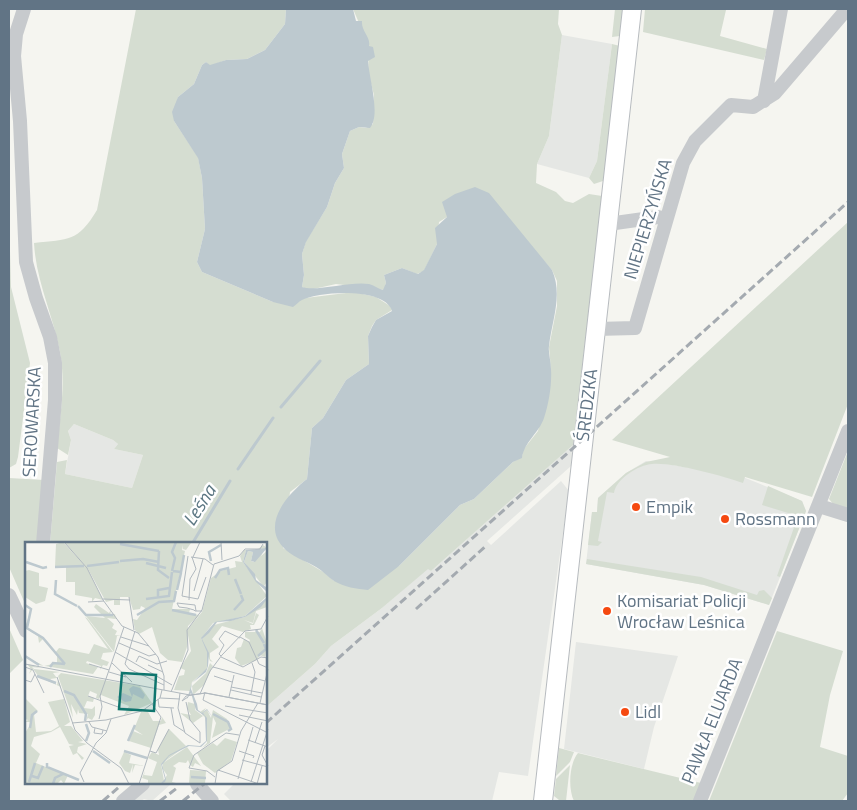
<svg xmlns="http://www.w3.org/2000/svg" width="857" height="810" viewBox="0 0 857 810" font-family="'Titillium Web',sans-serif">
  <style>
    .built { fill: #e5e7e4 }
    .green { fill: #d5ddd1 }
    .water { fill: #bdc9cf }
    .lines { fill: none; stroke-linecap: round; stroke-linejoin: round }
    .stream { stroke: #bdc9cf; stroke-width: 3 }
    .major-casing { stroke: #b7bbbf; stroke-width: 20 }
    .minor { stroke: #c7cacd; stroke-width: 14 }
    .major { stroke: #fff; stroke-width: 18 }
    .rail { stroke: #a4aab0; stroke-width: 3; stroke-dasharray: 8 4; stroke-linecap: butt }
    .poi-dot { fill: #f54910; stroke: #fff; stroke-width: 2 }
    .labels { text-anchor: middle; stroke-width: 5; stroke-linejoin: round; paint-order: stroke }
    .street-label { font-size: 18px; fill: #617485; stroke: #fff }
    .poi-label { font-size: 18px; fill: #617485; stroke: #fff; text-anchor: start }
    .water-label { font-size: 19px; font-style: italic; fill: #5c7783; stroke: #fff }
    .inset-river { fill: none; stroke: #bdc9cf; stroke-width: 2.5 }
    .inset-road { fill: none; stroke: #b1b9bf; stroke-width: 1 }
    .view { fill: #0f766e; fill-opacity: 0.15; stroke: #0f766e; stroke-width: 2.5 }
    .inset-edge { fill: none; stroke: #617485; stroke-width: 2.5 }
  </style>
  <rect width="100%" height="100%" fill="#f5f5f0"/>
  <path class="built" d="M562 35 612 44 597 161 589 178 537 164 549 136Z
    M74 424 113 440 118 444 114 449 143 455 132 488 65 474 71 440 68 431Z
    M573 445 571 466 487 541 491 545 561 481 569 491 528 776 499 772 492 801H231L224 794 234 784H266V751L278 739 266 748V707L315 664 331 646 382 608 428 568 431 571Z
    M646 461 738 475 802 501 806 511 769 605 704 585 586 564 592 512H597L598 498 626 473Z
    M576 642 678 656 654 727 644 769 564 749Z
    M150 784H171L152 801 144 799 141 801H131Z"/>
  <path class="green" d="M136 9H286L285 24 265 50 247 59 226 60 210 66 206 62 202 65 194 84 178 97 174 121 198 157 202 178 205 229 197 262 202 272 273 302 354 292 376 297 390 306 392 310 376 320 372 326 368 336 369 364 346 380 323 418 312 428 307 479 290 492 283 548 325 573 334 581 399 566 460 505 474 499 513 462 522 457 523 450 538 431 551 370 549 347 557 306V281L552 270 537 253 447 217 439 222 437 244 424 271 417 274 402 268 384 275 386 283 384 290 336 284 309 290 302 287 304 275 302 254 306 241 327 207 335 183 344 168 342 154 350 131 359 127 366 128 373 124 374 95 368 72 369 46 353 9H559L558 24 562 35 549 136 537 164 536 183 556 192 565 201 573 203 589 194 602 196 573 445 431 571 428 569 382 608 331 646 315 664 266 707V544H50L57 462 67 460 65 474 132 488 143 455 114 449 118 444 113 440 74 424 68 431 71 440 68 455 57 448C60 415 66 385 60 352 53 315 36 281 34 243 69 239 78 242 97 210Z
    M615 9H625L620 36 612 37Z
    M645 9 726 10 720 36 767 49 764 60 643 32Z
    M612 44 620 46 607 165 603 181 594 184 589 178 597 161Z
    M9 214 11 287 30 363 18 457 16 464 9 468Z
    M848 222V404L812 497 745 477 743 483C723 476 672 462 652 464 638 465 616 479 614 493L607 492 598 541 602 542 598 546 588 545 592 512H597L598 498 626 473 646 462 670 457 612 440Z
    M848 451V509L834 505 829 499Z
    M9 478 44 480 39 544H26V606L9 567Z
    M768 486 802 501 806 511 780 577 777 576 798 516 762 505Z
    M587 559 701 577 757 595 759 591 764 590 772 598 769 605 704 585 586 564Z
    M9 628 23 660 9 674Z
    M777 631 843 651 830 695 820 747 848 756V793L842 801H709Z
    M559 748 574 752 570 762 556 776Z
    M578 753 701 783 694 801H574C568 789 569 764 578 753Z
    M570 765 566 801 559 800 554 796 556 779Z"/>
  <path class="water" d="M286 9H353L356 21H362C361 31 371 37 369 46L373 47 375 57 368 61C369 78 381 115 370 128L359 127 350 131 342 154 344 168 335 183 327 207 306 242 302 254 304 275 302 287C316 292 350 281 369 284 374 285 378 289 383 290L386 283 384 275 402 268 418 274 424 270 437 244 435 228 447 217 442 202 455 194 475 187 489 193 552 270C563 295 552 320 549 346 548 353 551 361 551 369 552 384 549 403 544 418 539 433 524 442 522 458L513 462 474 499 460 505 399 566 368 590C357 589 344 587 334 581 328 577 323 571 316 567 306 561 290 556 283 547 261 523 289 493 307 479L312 428 323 418 346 380 369 364 368 336 372 327 376 320 392 311C385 287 320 291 302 300 299 301 296 305 293 307L273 302 202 272 197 262 205 229 202 178 198 158 174 121 172 112 178 97 194 84 202 65 206 62 210 65 226 60 247 59 265 50 285 24Z"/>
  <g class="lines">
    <path class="stream" d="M281 407 320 361
      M238 469 273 418
      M192 544 230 481"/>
    <g class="major-casing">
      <path id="major" d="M543 801 632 9"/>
    </g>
    <path class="minor" d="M24 9 16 34 14 56 20 121 26 262 36 298 50 337 55 363V400L43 544
      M764 101 781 9
      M608 224 658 217 666 219
      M596 329 635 328 683 163 695 141 731 105 753 107 775 93 847 9
      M819 506 848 515
      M9 595 26 631
      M197 784 212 801
      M123 801 143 784
      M700 801 848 431"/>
    <use href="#major" class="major"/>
    <path class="rail" d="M416 609 487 545
      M266 723 848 202
      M103 801 119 787
      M160 801 177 788
      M183 801 204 784"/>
  </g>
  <g class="poi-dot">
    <circle cx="636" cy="507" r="5"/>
    <circle cx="725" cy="519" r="5"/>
    <circle cx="607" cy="611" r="5"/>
    <circle cx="625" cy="712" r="5"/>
  </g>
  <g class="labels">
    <g class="street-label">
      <text transform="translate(648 219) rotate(-73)" y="6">NIEPIERZYŃSKA</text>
      <text transform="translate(587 405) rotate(-83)" y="6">ŚREDZKA</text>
      <text transform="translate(32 422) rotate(-87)" y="6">SEROWARSKA</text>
      <text transform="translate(712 721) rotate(-68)" y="6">PAWŁA ELUARDA</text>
    </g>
    <g class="poi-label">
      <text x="646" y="513">Empik</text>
      <text x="735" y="525">Rossmann</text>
      <text x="617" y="607">Komisariat Policji<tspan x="617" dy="21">Wrocław Leśnica</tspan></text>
      <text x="635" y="718">Lidl</text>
    </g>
    <g class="water-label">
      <text transform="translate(199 505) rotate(-58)" y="7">Leśna</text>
    </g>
  </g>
  <g transform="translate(25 542)">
    <rect width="242" height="242" fill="#f5f5f0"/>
    <path d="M38 0 62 26 78 58 70 56 67 60V56L50 53V40H41V25H30L31 2ZM39 0 166 1 161 8 158 7V3L157 8 160 9 147 67H165L164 71 174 73 163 84 162 105 157 120 143 118 135 111 127 85 114 92 110 88 108 77 112 78 120 66 116 64 115 67 108 68 104 55H95V63H89V58L81 60 63 27ZM238 3 242 6 232 9 221 8 218 20 242 54 220 74 188 81 176 97 182 110V127L167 140 165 149 149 148 154 134 159 133 160 128 155 126 166 109 162 88 177 70 186 36 196 29 211 25 210 19 217 20 215 14 219 8H232ZM239 8 236 14 242 9V40L239 44 242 48V49L219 20 223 9 228 10 226 19 229 20V10ZM4 28 14 31V44L23 46 20 59 11 62 0 55V29ZM242 57V65L231 69 228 81 219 78 228 82 231 71 234 73 229 83H225L226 87 218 90 197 84 187 97 194 105 185 111V117L188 120 185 119 176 98 189 83 220 75ZM71 62 84 71 86 68 85 74 90 72 91 77 82 76 89 82 87 86 92 89 90 93 96 94H92L89 110 61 74 80 76 69 65ZM0 63 6 67 2 86 18 96 30 111 34 106 64 112 69 102 83 107 60 75 62 76 88 110 78 111 76 117 84 120 82 124 78 123 75 128 76 124 62 119 61 121 73 125 68 132 14 123 0 114 19 124 32 121V114L18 97 14 101 13 94 0 86 6 67ZM237 86 242 101 240 115 235 113 232 118 216 124 210 116 212 106 216 105 219 97 224 100 225 98 220 95V90H235ZM185 121 188 124 179 143 168 153 167 144 181 131ZM2 122 16 126 7 125 9 127 35 130 28 131 32 136 25 137 32 143 33 138 36 145 14 135 8 127 4 132 6 127ZM36 131 115 144 127 161 99 173 104 164 76 153 74 157 71 156 72 152 65 149 63 154 69 156 68 160 62 159 59 166 67 167 70 164V173L67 178 63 176 61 179 63 172 54 171 53 167 52 173 46 162 48 176 33 134ZM0 156 13 169 9 172 11 190 26 189 34 184 23 160 39 157 45 180 39 184H46L58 199 53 200 62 202 53 205 52 210 59 216 57 218 52 211 48 213 44 204 49 203 44 202 35 185 26 190 9 195 6 204 15 212 11 221 21 225 22 221V225L37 230 51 237 43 233 39 242 36 238 32 242H0V191L7 180H0L3 178 0 177ZM167 156 171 162 170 168 178 174 168 181 155 171 166 173 162 166 163 160 170 162ZM181 166 178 171 182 168 186 176 188 168 202 177 206 186 187 196 191 181 188 175 185 201 177 206 182 201V178L175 170ZM122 168 128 179H136L137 175 141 181 134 183 126 206 104 199 108 189 118 193 109 187 116 170ZM144 187 161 204 136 222 139 239 135 242H123V238L117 236 120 229 119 233 127 234 132 220 123 216 127 210 134 213 133 207ZM200 196 212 200 206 219 190 231 178 222 172 211 188 201 192 204ZM162 205 176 224 170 221 168 225 165 223 163 218 161 221 154 220 148 224 151 226 147 240 155 242H137L142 233 137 226 138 221ZM99 210 106 213 104 221 120 224 110 223 107 231 108 222 105 231 100 229 94 221ZM165 228 181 229 180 242H164Z" fill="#d5ddd1"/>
    <path d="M242 6 230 20 226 19 228 10 223 9 219 20 230 32 231 38 241 45 242 49V57L236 65 220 75 206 79 192 80 184 91 177 97 184 111 183 124 181 130 167 141 166 147 172 162 173 168 177 171 182 167 188 176 182 168 178 171 182 176V199L176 205 164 204 144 214 137 223 141 237 140 240 135 242 140 237 136 222 144 213 163 203 175 204 181 199 180 174 171 168 166 151 162 157 167 141 182 126V110L176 96 190 80 220 74 241 56V49L231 40 218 20 221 8ZM108 144 115 146 120 153 118 157 108 152 106 159 100 160 92 155 98 151 107 155 104 147Z" fill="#bdc9cf"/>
    <path class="inset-river" d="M95 2 134 9M134 9 133 28 144 36M95 19 118 17 134 20M186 19 184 10 196 3M1 20 18 26 22 25M121 21 141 26M62 24 94 20M30 25 59 24M147 29 150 16 147 10 151 0M148 29 156 30 159 13M190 36 195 28 203 26 204 33M210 37 216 52M31 38 30 52 52 64M152 48 156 31M133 55V48L144 46M121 57 144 54 147 30M0 63 6 67 2 86M53 64 61 73H88M147 68 171 73M209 68 218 58 216 53M112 73 134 60 149 59 151 49M0 85 18 96 40 122M231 88 239 101M0 114 14 123M233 114 241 107 239 102M25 125 28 121 40 122M12 134 31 141M39 149 49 153 61 172 60 179M188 172 203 180 206 187 203 189M5 186 7 173 12 169M61 199 64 191 61 182M103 199 110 183M68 209 85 221M99 209 122 216M22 221V225L54 238M7 234 13 236 18 224M166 235 181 236M4 240 10 221M28 242 30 236 38 232"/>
    <path class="inset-road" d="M39 0 62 26 78 58 97 84 113 91 133 115 139 134V148M196 0 197 18M163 14 157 54 173 57 181 35M166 15 180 17 188 23M168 15 175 0M169 49 178 17M104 55 109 88M78 57 105 58M164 58 165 37 171 27 167 15M63 60 79 59M171 69 170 63 152 61 154 65 162 66 169 68 170 69H177M110 89 100 122 104 127 139 143M96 95 124 104M215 95 224 100 234 122 243 126M94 101 124 114 131 112M90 110 147 143M196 114 194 112 199 103 194 97 200 89 215 96M196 115 218 125 236 115 243 116M111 120 114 114 132 122 142 119M87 121 107 140M0 122 165 153 181 151 243 163M64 122 84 128M123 123 138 130M0 125 8 128 19 151M188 125 240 139M84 130 101 135M189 134 207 140M32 135 50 188 62 201 96 226 104 242M0 138 6 140 10 132M206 145 237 151M206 148 236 155M146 150 163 108 162 88 177 68 189 22 214 14 220 7H235L238 2M180 150 178 158 243 191M155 151 153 166 160 191 175 201V190L165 178 161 160M175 152 185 129 197 113 220 89 236 87 243 74M226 152 230 130 227 121M63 154 96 166 121 168M163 155 157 159 161 154 180 151 243 163M204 155 209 133M135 156 155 157M133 157 134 165 149 166M235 161 243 127M200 164 243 171M146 166 149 183 160 190M214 173 243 179M74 177 77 165 75 154 99 85M64 180 67 185 82 189M47 181 81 178 117 169 135 156 137 148M70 186 69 191 77 192 78 188M223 198 243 205M230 201 237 180M240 204 237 213 243 224M125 209 131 211 144 187M214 209 229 214 228 216M169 213 201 191 214 193M169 213 164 226 182 229 190 235M217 218 243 225M193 228 234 242M213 237 228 185M59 240 55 231 71 201 81 191 86 177M226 240 243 187M114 242 136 175 127 162M190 242 192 229 207 219 216 189 233 161M232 242 237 224"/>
    <path class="view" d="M97 131 131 133 129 169 94 167Z"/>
    <rect width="242" height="242" class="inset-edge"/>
  </g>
  <rect width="857" height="810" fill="none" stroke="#617485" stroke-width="20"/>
</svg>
